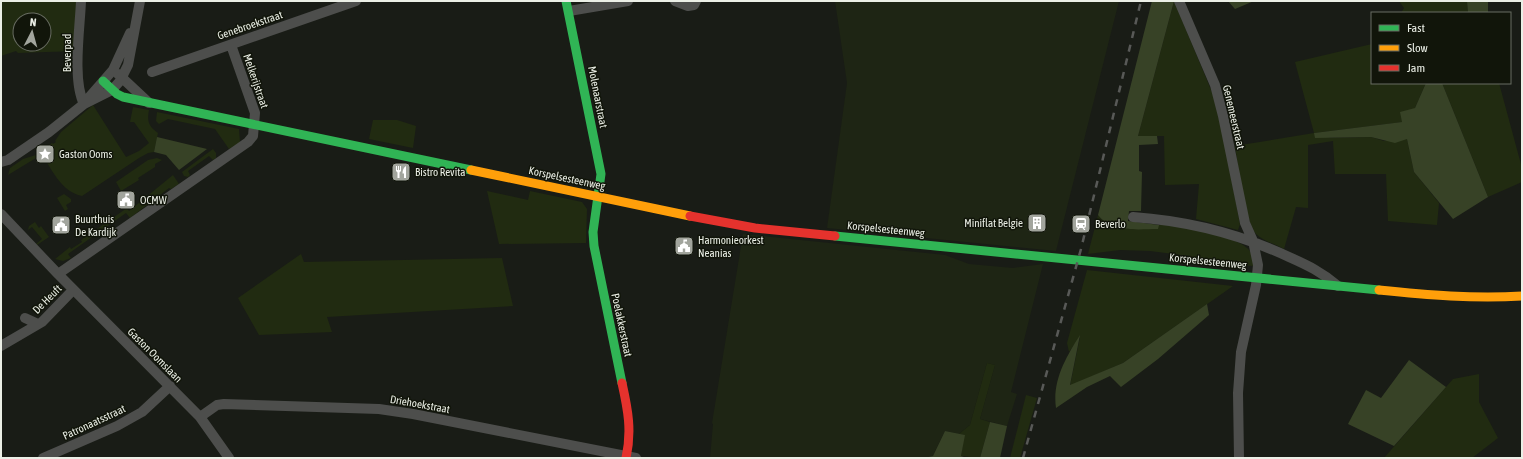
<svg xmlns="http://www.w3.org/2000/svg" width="1523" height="459" viewBox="0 0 1523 459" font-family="'Asap Condensed',sans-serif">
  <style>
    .built { fill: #1e2514 }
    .green { fill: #212b11; fill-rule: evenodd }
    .forest { fill: #374226 }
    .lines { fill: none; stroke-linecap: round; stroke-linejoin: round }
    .street { stroke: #4d4e4c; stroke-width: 10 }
    .fast { stroke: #30b455; stroke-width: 9 }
    .slow { stroke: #ff9f0a; stroke-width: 9 }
    .jam { stroke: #e5322d; stroke-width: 9 }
    .rail { stroke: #585957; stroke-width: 2.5; stroke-dasharray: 7 7; stroke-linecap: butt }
    .labels { text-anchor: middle; stroke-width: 3; stroke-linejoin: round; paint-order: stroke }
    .street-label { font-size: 11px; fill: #ebefe6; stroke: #11150a }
    .poi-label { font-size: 11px; fill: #ebefe6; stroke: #11150a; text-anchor: start }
  </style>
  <rect width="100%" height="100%" fill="#191c16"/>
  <path class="built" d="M835 1H1119L1056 251 827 228 847 83Z
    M743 234 945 255 969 264 1013 268 1043 264 1011 392 1017 394 1007 426 980 419 995 365 987 363 970 425 959 434 945 431 933 456 923 458H710L713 424 712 423Z"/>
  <path class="green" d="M1 1H78L76 51 18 53 16 51 1 56ZM20 20H44V44H20Z
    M1174 1 1214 97 1225 145 1240 224 1238 230 1196 219 1199 184 1165 185 1164 136H1138Z
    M1399 1H1467L1468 13H1401L1404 8Z
    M1372 44V83H1426L1415 108 1403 122 1314 133 1330 138 1371 137 1384 141 1407 139 1414 172 1439 203 1437 225 1388 221 1386 174H1335L1333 141 1308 145V208L1296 207 1284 249C1275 244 1263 241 1256 234 1245 222 1238 165 1235 146L1314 133 1295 62Z
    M1442 83H1499L1522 168V182L1488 197Z
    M93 105 126 157 139 151 149 143 134 122H130L133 107 149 110C147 121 148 126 158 133L154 152 148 153 139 158 82 196C61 192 51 168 40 151L52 143 53 144 56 142 55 141 61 132Z
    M157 112 239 129 240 143 229 149 215 129 168 119 159 124 156 121Z
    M373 120H397L416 126 413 148 369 139Z
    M213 149 216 153V158L213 160 209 156 188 171 190 175 188 177 184 176 182 172Z
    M36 155 41 162 40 164 36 158 8 175 10 168 23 159Z
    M157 158 162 160 155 164V167L138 178 139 180 121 191 116 182 148 160Z
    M173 175 179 184 171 189 169 188 130 218 126 213 68 254 71 258 63 261 55 259 70 247 71 249 82 242 81 240 127 208 129 211Z
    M487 191 528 200 530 191 582 202 587 209 586 243 499 244Z
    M64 194 71 199V202L66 205 68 209 65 211 57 198Z
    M1098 215C1102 220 1106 225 1112 227 1127 231 1144 225 1158 225 1178 224 1232 234 1247 248 1252 252 1253 257 1254 264L1253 266 1212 262 1189 256 1150 251 1120 250 1088 254Z
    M35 222 39 228 41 226 49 237 37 245 36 244 42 239 32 227 28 230 29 226Z
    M301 254 304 262 502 258 513 306 327 317 332 332 259 335 238 298Z
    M1087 270 1233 286 1123 363 1070 386 1080 337 1069 352 1067 343Z
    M987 363 995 365 980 419 990 422 980 458 961 456 964 435 959 434 970 425Z
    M1479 374V402L1498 438 1472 458H1384L1453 379Z
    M1026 395 1037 398 1020 458H1010Z"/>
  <path class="forest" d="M1152 1H1174L1138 136H1157L1158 144 1139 145V171L1142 172 1141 211H1129L1128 221 1159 225 1158 229C1138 229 1112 233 1098 215Z
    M1228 1H1254L1235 9Z
    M1467 1H1488V13H1468Z
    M1426 83H1442L1488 197 1453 219 1414 172 1407 139 1395 143 1371 137 1315 138 1314 133 1402 122 1400 112 1415 108Z
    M157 137 207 149 179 170 166 155 154 152Z
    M1207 304 1209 315 1158 359 1121 387 1110 376 1087 387 1056 408C1052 381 1066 357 1080 335L1070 385 1123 363Z
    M1409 360 1446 387 1394 446 1348 424 1366 390 1381 398Z
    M990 422 1007 426 1000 458H980Z
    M945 431 965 435 961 456 967 458H923L933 456Z"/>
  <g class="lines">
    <path class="street" d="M81 1C80 28 72 80 84 104
      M675 1 688 6 694 5 696 1
      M1179 1 1215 85 1223 116 1245 223 1253 241 1258 265 1256 285 1241 352 1238 393 1239 458
      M569 11 628 1
      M152 72 356 1
      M118 74 149 103
      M85 102 113 70 130 33
      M1 162 8 160 49 132 84 104 112 90 120 81 128 65 140 1
      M1 214 58 274 200 417 229 458
      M1133 217C1189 221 1238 233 1289 257 1307 265 1322 272 1338 286
      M58 274 248 142 253 136 255 113 231 45
      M25 318 38 324
      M1 346 42 322 73 290
      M200 417 217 405 224 404 379 409 413 414 636 458
      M43 458 117 426 142 412 170 386"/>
    <path class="fast" d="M566 1 601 174 593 232 594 246 622 383
      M103 81 117 94 123 97 471 170
      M835 236 1379 290"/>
    <path class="slow" d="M471 170 690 216
      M1379 290C1427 295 1474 299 1522 296"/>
    <path class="jam" d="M690 216 755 228 835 236
      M622 383C628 410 632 431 626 458"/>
    <path class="rail" d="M1023 458 1081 249 1141 1"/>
  </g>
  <defs>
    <g id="sight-square" transform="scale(1)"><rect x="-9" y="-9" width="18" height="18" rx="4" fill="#a2a59d" stroke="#11150a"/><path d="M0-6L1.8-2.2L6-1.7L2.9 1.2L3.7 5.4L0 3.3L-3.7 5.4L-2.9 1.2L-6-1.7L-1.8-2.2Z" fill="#fff"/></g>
    <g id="restaurant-square" transform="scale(1)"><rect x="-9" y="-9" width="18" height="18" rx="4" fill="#a2a59d" stroke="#11150a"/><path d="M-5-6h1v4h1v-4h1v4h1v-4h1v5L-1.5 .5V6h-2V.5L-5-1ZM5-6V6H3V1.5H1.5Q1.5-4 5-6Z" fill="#fff"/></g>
    <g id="civic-square" transform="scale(1)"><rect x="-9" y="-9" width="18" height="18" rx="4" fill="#a2a59d" stroke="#11150a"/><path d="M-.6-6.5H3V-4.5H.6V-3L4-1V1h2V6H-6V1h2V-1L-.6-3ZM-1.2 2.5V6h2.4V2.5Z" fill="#fff"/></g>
    <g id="building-square" transform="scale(1)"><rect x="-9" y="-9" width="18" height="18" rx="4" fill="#a2a59d" stroke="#11150a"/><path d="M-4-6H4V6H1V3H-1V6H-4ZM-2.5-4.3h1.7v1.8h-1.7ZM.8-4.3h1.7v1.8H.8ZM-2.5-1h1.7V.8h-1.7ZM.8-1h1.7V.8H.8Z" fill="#fff"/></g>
    <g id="station-square" transform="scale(1)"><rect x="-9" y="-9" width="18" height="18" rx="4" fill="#a2a59d" stroke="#11150a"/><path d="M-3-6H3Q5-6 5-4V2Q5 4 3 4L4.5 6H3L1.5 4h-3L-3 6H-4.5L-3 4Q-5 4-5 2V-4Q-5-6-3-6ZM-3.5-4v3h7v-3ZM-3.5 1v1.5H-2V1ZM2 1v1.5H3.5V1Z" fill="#fff"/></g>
  </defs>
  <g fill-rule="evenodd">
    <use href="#sight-square" x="45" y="154"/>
    <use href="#restaurant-square" x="401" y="172"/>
    <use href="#civic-square" x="126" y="200"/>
    <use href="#building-square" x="1037" y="223"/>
    <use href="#station-square" x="1081" y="224"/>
    <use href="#civic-square" x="61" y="225"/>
    <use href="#civic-square" x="684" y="246"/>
  </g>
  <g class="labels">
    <g class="street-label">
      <text transform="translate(250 25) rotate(-19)" y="4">Genebroekstraat</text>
      <text transform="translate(67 53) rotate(-90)" y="4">Beverpad</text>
      <text transform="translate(256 81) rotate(71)" y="4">Melkerijstraat</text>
      <text transform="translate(598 97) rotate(79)" y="4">Molenaarstraat</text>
      <text transform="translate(1234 117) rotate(77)" y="4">Genemeerstraat</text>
      <text transform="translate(567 178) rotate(12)" y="4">Korspelsesteenweg</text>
      <text transform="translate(886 229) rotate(6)" y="4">Korspelsesteenweg</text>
      <text transform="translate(1208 261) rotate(6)" y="4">Korspelsesteenweg</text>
      <text transform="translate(47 299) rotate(-45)" y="4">De Heuft</text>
      <text transform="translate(622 325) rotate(78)" y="4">Poelakkerstraat</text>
      <text transform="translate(155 355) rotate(45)" y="4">Gaston Oomslaan</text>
      <text transform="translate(420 404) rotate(10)" y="4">Driehoekstraat</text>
      <text transform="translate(94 422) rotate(-25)" y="4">Patronaatsstraat</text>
    </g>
    <g class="poi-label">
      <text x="59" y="158">Gaston Ooms</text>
      <text x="415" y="176">Bistro Revita</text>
      <text x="140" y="204">OCMW</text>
      <text x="75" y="223">Buurthuis<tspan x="75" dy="13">De Kardijk</tspan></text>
      <text x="1023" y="227" text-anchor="end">Miniflat Belgie</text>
      <text x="1095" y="228">Beverlo</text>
      <text x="698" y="244">Harmonieorkest<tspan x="698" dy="13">Neanias</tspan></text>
    </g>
  </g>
  <rect width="1523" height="459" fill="none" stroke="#ebefe6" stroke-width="4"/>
  <rect x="1371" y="12" width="140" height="72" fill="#11150a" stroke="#686c62"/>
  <rect x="1379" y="25" width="20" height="6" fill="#30b455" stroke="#686c62"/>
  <text x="1407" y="32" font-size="12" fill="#ebefe6">Fast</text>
  <rect x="1379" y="45" width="20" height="6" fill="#ff9f0a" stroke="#686c62"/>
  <text x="1407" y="52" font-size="12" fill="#ebefe6">Slow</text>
  <rect x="1379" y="65" width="20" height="6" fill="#e5322d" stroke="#686c62"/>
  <text x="1407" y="72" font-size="12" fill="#ebefe6">Jam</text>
  <g transform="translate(32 32) rotate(6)"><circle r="19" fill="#11150a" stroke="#686c62"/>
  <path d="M0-3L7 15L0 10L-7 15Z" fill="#a2a59d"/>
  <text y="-6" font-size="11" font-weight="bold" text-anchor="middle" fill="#ebefe6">N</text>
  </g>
</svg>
